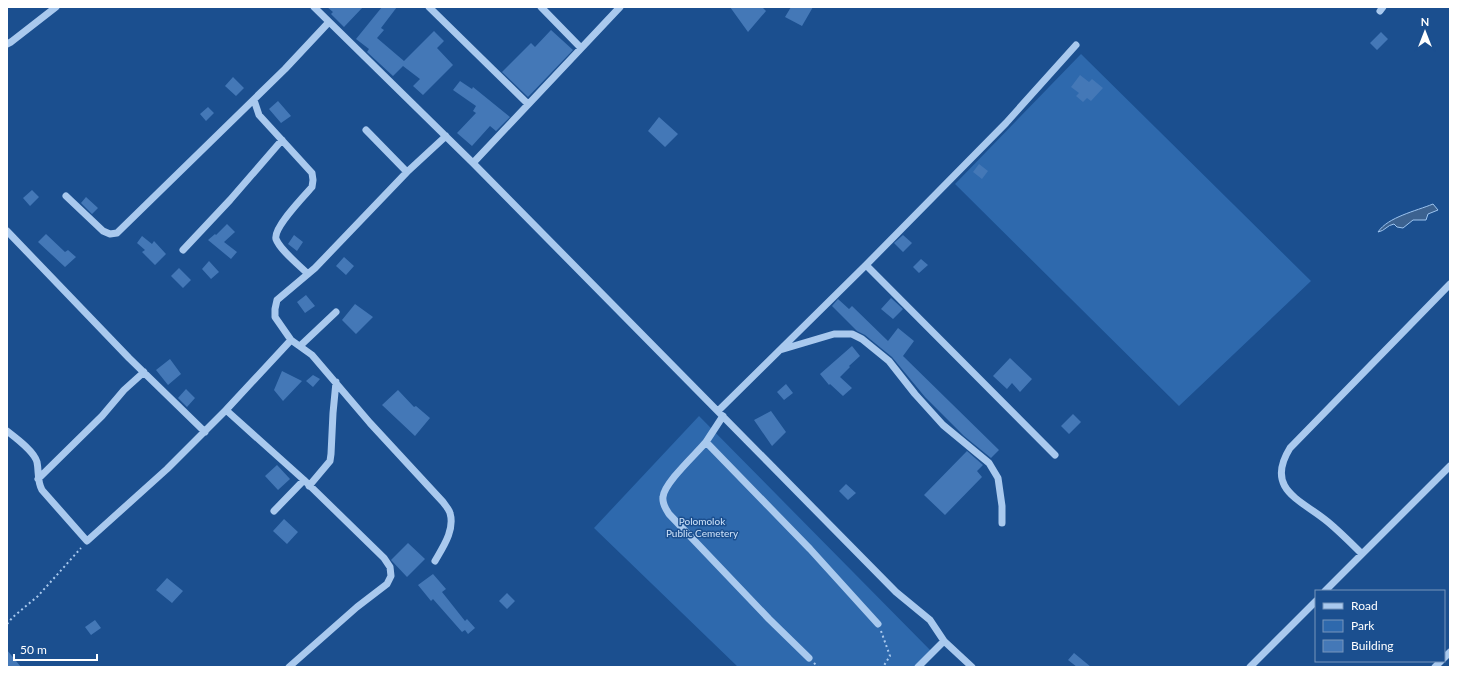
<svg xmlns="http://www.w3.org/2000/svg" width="1457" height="674" viewBox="0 0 1457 674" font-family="Lato,sans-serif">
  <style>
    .green { fill: #2e69ad }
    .water { fill: #3c6290; stroke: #9cc4f0 }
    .building { fill: #4478b7 }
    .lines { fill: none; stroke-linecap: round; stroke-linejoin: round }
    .path { stroke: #a9c9ee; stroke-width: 2; stroke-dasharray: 2 3; stroke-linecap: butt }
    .minor { stroke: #a9c9ee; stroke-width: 7 }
    .labels { text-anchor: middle; stroke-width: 3; stroke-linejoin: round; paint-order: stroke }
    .park-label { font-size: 10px; fill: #cfe3fa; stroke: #1b4f8f }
  </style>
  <rect width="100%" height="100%" fill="#1b4f8f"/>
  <path class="green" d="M1081 54 1311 281 1179 406 955 184Z
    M699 416 932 652 917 667H738L594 528Z"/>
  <path class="water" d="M1433 204 1438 210 1428 214 1426 220H1413L1403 228 1397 227 1394 224C1387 225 1385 231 1378 232 1388 217 1416 211 1433 204Z"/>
  <path class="building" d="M327 7H363L344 27 331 14 333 12Z
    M382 7H397L381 28 384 30 377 38 404 61 434 31 444 41 437 48 453 65 423 95 413 86 420 79 403 66 393 76 367 52 369 49 356 39Z
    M730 7H762L766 11 748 32Z
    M791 7H813L802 26 785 17Z
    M551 30 573 50 528 97 502 72 531 43 535 47Z
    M1381 32 1388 39 1377 50 1370 43Z
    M1080 75 1089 82 1092 79 1103 88 1091 101 1087 98 1083 102 1076 96 1079 93 1071 87Z
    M233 77 244 88 236 96 225 86Z
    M460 81 472 89 473 87 510 117 496 131 490 126 472 146 457 133 476 113 473 111 476 106 453 90Z
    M278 101 291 116 281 123 269 109Z
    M208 107 214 113 206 121 200 114Z
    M659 117 678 134 665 147 648 131Z
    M979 164 988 171 982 179 973 172Z
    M32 190 39 197 30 206 23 198Z
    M86 197 98 208 92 214 81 203Z
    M227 224 235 232 224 242 237 252 231 259 208 240 215 234 216 235Z
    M46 234 65 252 68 250 76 257 65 267 38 242Z
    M294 235 303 242 297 251 288 244Z
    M903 235 912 243 903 252 894 243Z
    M142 236 152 244 154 241 166 254 155 265 142 252 145 250 137 243Z
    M344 257 354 266 346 275 336 266Z
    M921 259 928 265 919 273 913 267Z
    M209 261 219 272 211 279 202 269Z
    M179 268 191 280 183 288 171 276Z
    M306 295 315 306 305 313 297 302Z
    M891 298 903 309 893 319 881 309Z
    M838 299 849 309 852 306 888 341 898 328 914 341 903 356 999 450 991 458 964 436 925 397 892 357 865 335 857 331 832 306Z
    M355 304 373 317 356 334 342 320Z
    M852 346 860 356 849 366 850 367 840 377 852 388 843 396 830 384 829 385 820 374Z
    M1010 358 1032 379 1020 392 1012 383 1007 389 993 376Z
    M170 359 181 374 168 385 156 370Z
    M282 371 302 381 283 401 274 390Z
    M313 375 320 379 313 387 306 381Z
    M786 384 793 393 784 400 777 392Z
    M186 389 195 398 187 407 178 398Z
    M398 390 414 407 416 406 430 418 415 436 382 405Z
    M771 411 786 432 772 446 754 420Z
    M1073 414 1081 422 1069 434 1061 426Z
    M967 451 983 465 977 471 982 477 945 515 924 495Z
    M277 465 290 479 278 490 265 476Z
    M846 484 856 493 848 500 839 491Z
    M284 519 298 532 287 544 273 531Z
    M408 543 425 559 407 577 391 560Z
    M433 574 446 589 442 592 465 621 467 619 475 628 468 634 465 630 462 632 433 599 431 601 418 585Z
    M167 578 183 591 172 603 156 590Z
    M507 593 515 601 507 609 499 601Z
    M95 620 101 628 91 635 85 627Z
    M7 650 21 667H7Z
    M1074 653 1091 667H1077L1068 660Z"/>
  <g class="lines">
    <path class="path" d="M7 624 13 617 38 596 81 548
      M881 631 890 656 883 667
      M814 663 818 667"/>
    <path class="minor" d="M314 7 473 163 896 592 930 620 944 641 972 667
      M429 7 528 104
      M541 7 581 48
      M1380 11 1383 7
      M7 44 11 42 56 7
      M254 100 259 115 312 173 313 180 312 187C304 196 273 228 276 239 280 250 299 265 308 274
      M366 130 407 172
      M473 163 620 7
      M66 196 103 231 110 234 117 233 285 69 329 22
      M7 231 129 358 205 432
      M183 250 230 200 282 140
      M866 265 1055 455
      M291 340 275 317V309L277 300 315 268 407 172 446 136
      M300 346 336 312
      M780 350 834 334H852L862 339 889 361 915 394 943 425 989 463 998 478 1002 506V523
      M226 410 291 340 312 355 370 423 443 502C445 505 449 509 450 513 455 530 443 547 435 561
      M718 411 866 265 1006 123 1076 45
      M7 431C16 438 34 451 37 462 39 472 37 481 42 490L87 541 167 469 226 410 304 480 384 558 390 567 391 576 387 584 357 607 289 667
      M706 442 723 416
      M38 479 102 416 124 390 144 372
      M309 486 330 461 331 454 333 413 336 382
      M274 511 304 480
      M1362 554C1351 543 1340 532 1328 522 1302 500 1264 490 1290 448L1450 284
      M1325 591 1450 466
      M809 658 769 619 669 514C666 509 662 504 663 497 664 483 696 454 706 442L810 549 878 624
      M1444 658 1450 652
      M918 667 944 641
      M1250 667 1316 601
      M1435 667 1441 661"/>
  </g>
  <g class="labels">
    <g class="park-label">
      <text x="702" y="525">Polomolok<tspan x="702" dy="12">Public Cemetery</tspan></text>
    </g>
  </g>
  <rect width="1457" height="674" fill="none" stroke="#ffffff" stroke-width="16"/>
  <rect x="1315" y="590" width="130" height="72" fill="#1b4f8f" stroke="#7695bc"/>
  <rect x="1323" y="603" width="20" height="6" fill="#a9c9ee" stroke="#7695bc"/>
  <text x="1351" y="610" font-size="12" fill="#ffffff">Road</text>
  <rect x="1323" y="620" width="20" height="12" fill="#2e69ad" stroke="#7695bc"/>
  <text x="1351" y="630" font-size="12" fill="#ffffff">Park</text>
  <rect x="1323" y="640" width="20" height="12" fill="#4478b7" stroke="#7695bc"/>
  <text x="1351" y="650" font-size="12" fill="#ffffff">Building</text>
  <g transform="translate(1425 32)" stroke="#1b4f8f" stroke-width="3" paint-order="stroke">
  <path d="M0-3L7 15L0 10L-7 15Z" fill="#ffffff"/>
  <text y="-6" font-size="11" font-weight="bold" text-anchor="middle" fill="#ffffff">N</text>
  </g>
  <path d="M14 654v6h83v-6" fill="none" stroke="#ffffff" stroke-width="2"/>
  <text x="20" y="654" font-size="12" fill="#ffffff" stroke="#1b4f8f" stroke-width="3" paint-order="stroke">50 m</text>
</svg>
